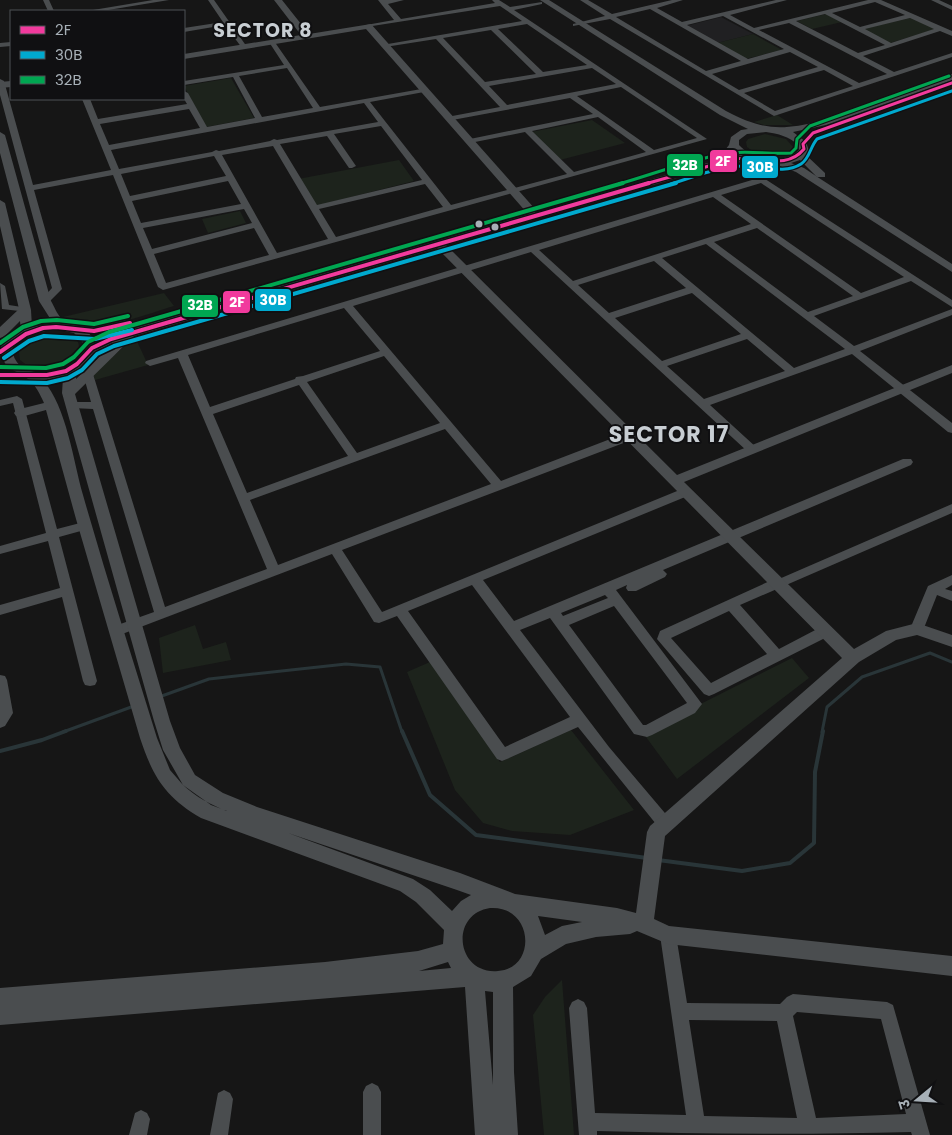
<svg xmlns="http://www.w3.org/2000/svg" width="952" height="1135" viewBox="0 0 952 1135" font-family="Poppins,'Noto Sans Devanagari',sans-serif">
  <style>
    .built { fill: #202022 }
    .green { fill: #1d231c }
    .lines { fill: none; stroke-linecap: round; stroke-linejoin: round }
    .stream-far1 { stroke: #293538; stroke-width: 3 }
    .stream { stroke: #293538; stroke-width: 4 }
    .minor { fill: #4a4d4f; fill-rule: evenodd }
    .tertiary { fill: #4a4d4f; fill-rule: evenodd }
    .bus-1-far1-casing { stroke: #101012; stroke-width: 5.5 }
    .bus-1-casing { stroke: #101012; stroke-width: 7 }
    .bus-2-far1-casing { stroke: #101012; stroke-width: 5.5 }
    .bus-2-casing { stroke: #101012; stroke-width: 7 }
    .bus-3-far1-casing { stroke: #101012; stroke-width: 5.5 }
    .bus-3-casing { stroke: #101012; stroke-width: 7 }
    .bus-1-far1 { stroke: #f13a9d; stroke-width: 3 }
    .bus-1 { stroke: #f13a9d; stroke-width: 4 }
    .bus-2-far1 { stroke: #00a9ce; stroke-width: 3 }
    .bus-2 { stroke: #00a9ce; stroke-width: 4 }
    .bus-3-far1 { stroke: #00a651; stroke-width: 3 }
    .bus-3 { stroke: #00a651; stroke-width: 4 }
    .bus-dot { fill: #a7b0b7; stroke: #101012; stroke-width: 2 }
    .labels { text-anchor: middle; stroke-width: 4; stroke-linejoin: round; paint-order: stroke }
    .far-district-label { font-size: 19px; font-weight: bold; letter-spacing: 1px; fill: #c8ced3; stroke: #101012 }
    .district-label { font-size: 22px; font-weight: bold; letter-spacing: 1px; fill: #c8ced3; stroke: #101012 }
    .line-badge { stroke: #101012; stroke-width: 2 }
    .badge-label { font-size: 14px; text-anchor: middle; font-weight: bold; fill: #fff }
  </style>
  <rect width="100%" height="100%" fill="#161616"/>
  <path class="built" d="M721 17 753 34 717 43 686 26Z"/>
  <path class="green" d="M826 14 842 22 812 29 797 21Z
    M910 18 936 29 890 43 863 29Z
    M753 34 782 50 745 59 717 43Z
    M231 78 254 118 206 127 184 86Z
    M777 115 793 125H764L754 122Z
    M592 120 625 143 560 160 531 132Z
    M765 134 786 139 793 147 791 151C779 159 759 157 747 147L746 142 748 139Z
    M399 160 414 181 316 206 298 179Z
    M240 211 246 223 208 233 202 219Z
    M164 293 174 306C140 316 96 336 63 317Z
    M57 333C111 338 52 388 20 360L19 350C28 338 42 335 57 333Z
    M135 337 148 365 95 380 93 374Z
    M195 625 203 649 226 642 231 660 163 673 159 638Z
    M792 658 809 678 677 779 643 733Z
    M430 662 500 762 571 730 634 810 570 835 512 831 483 823 455 790 407 672Z
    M562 980 574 1135H544L533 1015 545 997Z"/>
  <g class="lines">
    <path class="stream-far1" d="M159 697 209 679 346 664 380 667 402 732
      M63 732 134 706
      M822 732 827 707 862 677 930 653 952 662"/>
    <path class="stream" d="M402 731 430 795 476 835 647 858
      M0 751 42 740 66 731
      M658 860 742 871 790 863 814 843 815 772 823 731"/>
    <path class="minor" d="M43 0H49L54 11H48Z
      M153 0H169L102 11H87Z
      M208 0H214L247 47 246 48H242L225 25 184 32V28L223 22Z
      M378 0H404L388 4 401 19 495 3 492 0H499L510 7 542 2V4L514 10 707 139 163 290 158 287 113 175 34 190 62 289 48 303H42V299L52 288 0 95V79L4 81 33 185 111 170 82 99H90L98 119 187 104 184 99V91L188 93 207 127 255 118 233 77 184 85V81L284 65 269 42 272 40 274 41 320 107 427 88V92H424L370 102 451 205 567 174 525 132 470 143 466 141 470 139 593 114 570 98 447 121V117L500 107 436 39 385 47 382 45 522 21 500 6 366 27V25L394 20ZM527 24 587 65 543 72 498 29ZM491 30 536 74 485 82 443 38ZM287 68 313 108 262 117 239 76ZM592 68 616 84 507 105 489 86ZM621 87 697 138 654 150 577 96ZM364 103 378 122 277 140 274 139 270 141 219 151 216 150 212 152 119 169 111 150ZM189 109 200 128 109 145 100 124ZM598 117 646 152 574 172 532 131ZM381 126 422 180 317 205 280 144 327 136 349 168H352L356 166 334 134ZM273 146 328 239 277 253 222 155ZM214 156 226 176 130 196 121 174ZM228 181 241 204 141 223 132 201ZM425 184 443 207 336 237 319 209ZM244 209 252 223 152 249 143 228ZM254 228 269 255 166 283 154 254Z
      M580 0H588L612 14 672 0H683L657 8 682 22 776 0H787L730 15 754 28 868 0H881L952 31V36L940 31 863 56 894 72 952 53V57L774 116 610 19 573 26V24L605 16ZM875 2 905 15 860 27 832 13ZM650 9 741 61 706 71 616 17ZM825 14 885 45 858 53 796 21ZM723 16 784 49 748 59 687 25ZM910 18 934 29 891 43 865 29ZM789 23 887 74 859 83 759 30ZM790 52 818 67 739 90 712 74ZM824 70 853 86 775 111 744 93Z
      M931 0H939L952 6V10Z
      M11 42V46L0 47V43Z
      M762 177 952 300V307L911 281 814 316 854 346 952 309V315L860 351 952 423V433L948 432 852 354 710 405 757 448 755 451H747L531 252 353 306 501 481 626 433H634L636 436 634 439 342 550 382 612 682 489H690L692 492 690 495 483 580 514 621 903 459H911L913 462 911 465 663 570 667 574 665 577 636 591H628L626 588 627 585 616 590 702 704 695 713 652 735 647 737 634 734 550 618 520 630 609 747 670 819 673 824 670 829 665 831 660 829 578 727 507 759 502 761 497 759 397 616 379 623 374 622 332 554 117 636 112 635 110 631 112 627 154 612 93 409 72 408 67 405 72 402H91L83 374 84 372H92L93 374 165 607 267 569 178 358 150 366 145 363 146 361ZM761 183 904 277 861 293 721 195ZM713 197 751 224 573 281 539 250ZM757 228 853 296 808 312 714 242ZM706 244 845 349 794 368 662 258ZM654 261 686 288 609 313 578 285ZM692 293 741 334 662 361 615 318ZM344 308 380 351 303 376 296 377 295 379 210 407 188 355ZM747 339 785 371 704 399 667 366ZM384 356 440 423 357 453 307 382ZM299 385 348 456 247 493 213 414ZM445 429 491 484 278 565 250 500ZM472 585 570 717 505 747 408 611ZM605 595 608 598 563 616 561 613ZM614 606 687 703 646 725H643L569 625Z
      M0 283 5 286 9 305 28 308V312L2 309Z
      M17 396 22 399 57 529 84 522 90 526 88 529 59 537 97 681 95 685 90 686 85 685 83 681 62 597 0 615V605L60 588 48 541 0 554V546L46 533 13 403 0 406V400Z
      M952 504V513L740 605 779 649 821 627H831L833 631 831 635 714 694 709 696 704 694 657 639 660 631 772 580 779 579ZM729 611 767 654 711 683 671 638Z
      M952 575V585L945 589 952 591V601L937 595 922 633H912L910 629 928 586Z
      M0 675 5 676 7 680 13 713 5 726 0 728Z
      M668 927 674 929 676 935 687 1003 780 1004 787 997 793 994 887 1002 893 1005 930 1135H912L911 1132C805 1135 702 1134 597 1131V1135H579L569 1008 572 1002 578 999 584 1002 587 1008 595 1113 686 1115 660 935 662 929ZM797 1012 881 1019 906 1114 816 1118 793 1016ZM689 1020 777 1021 797 1118 704 1116Z
      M372 1083 378 1086 381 1092V1135H363V1092L366 1086Z
      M224 1090 230 1093 233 1099 228 1135H210L218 1093Z
      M141 1110 147 1113 150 1119 147 1135H129L135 1113Z"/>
    <path class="tertiary" d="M274 0H282L309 34 371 24 535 209V213L711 162 708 159 710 157 725 150 729 145 731 137 741 130 748 129 720 115 540 0H549L726 111C762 130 781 131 820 121L952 74V80L826 125 793 132 806 142 809 151 806 155 825 173V177H817L800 160 791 163 804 168 819 178 952 264V272L796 172 777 165 750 161 725 164 446 245 677 475 952 365V373L684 482 854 649 886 631 917 623 952 635V647L917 635 896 640 859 662 665 836 654 919 669 926 952 956V976L668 944 637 931 630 934 596 937 566 944 541 959 531 976 513 987 514 1072 518 1135H475L465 987 0 1025V988L325 962 418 951 443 944 444 930 416 902 400 891 201 818C165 797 153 777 140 738L76 519 46 410 21 417 16 416 14 413 16 410 44 403C40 394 35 384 28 379 12 366 4 374 1 347L11 336 21 331 20 321 4 337 0 338V327L19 309 0 226V200L5 203 31 310 32 327 53 323 39 301 0 153V132L5 135 51 301C54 306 57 314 61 318 79 333 105 325 125 320L131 324 129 327 107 333H89L95 342 107 336 530 214 527 213 366 29 184 59V54L301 35ZM766 132C778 134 789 136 798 145L799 150C783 165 754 161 739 145V140L747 134ZM734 152 740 156 722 159ZM437 248 842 658 650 826 647 832 636 913 617 908 515 894 460 873 257 807 223 793 195 775 180 748 170 721 75 394 134 336ZM60 330 74 333 84 344C82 349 81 355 78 359 66 374 25 380 15 359 13 356 14 351 13 347 25 334 43 330 60 330ZM115 342 76 379 77 372 89 361 93 353ZM63 378 62 393 154 721 163 750 183 785 170 770 157 738C132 657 106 576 83 495 73 460 67 408 43 380ZM183 785 211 805 227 811C211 805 196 797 183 785ZM288 833 457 890 471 895 461 901 452 911 430 890 413 879ZM490 908C533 905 538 968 498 971 456 975 449 914 490 908ZM538 916 582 922 562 926 545 935ZM448 962 451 968 419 971ZM485 991 493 992V1085Z
      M11 81V87L0 88V82Z"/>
    <g class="bus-1-far1-casing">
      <path id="bus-1-far1" d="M645 184 734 159C759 155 786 171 804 149L803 144 813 133 952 83"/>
    </g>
    <g class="bus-1-casing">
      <path id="bus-1" d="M0 352 26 334 43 328 56 327 94 331 130 323
        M0 375H47L66 371 77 364 92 348 111 339 649 183"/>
    </g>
    <g class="bus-2-far1-casing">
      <path id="bus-2-far1" d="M671 184C694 177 719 166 743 166 761 165 784 175 801 164 810 158 810 147 817 139L952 91"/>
    </g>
    <g class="bus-2-casing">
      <path id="bus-2" d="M4 358 29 341 44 336 95 339 132 330
        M0 382 47 383 68 378 82 370 97 354 114 346 676 183"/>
    </g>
    <g class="bus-3-far1-casing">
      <path id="bus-3-far1" d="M619 184C653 174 688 161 722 154 745 149 768 155 791 153L796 148 797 139 810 126 949 76"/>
    </g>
    <g class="bus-3-casing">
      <path id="bus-3" d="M0 343 23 327 41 321 57 320 94 324 128 316
        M0 367 46 368 63 364 74 357 88 342 109 332 623 183"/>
    </g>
    <use href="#bus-1-far1" class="bus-1-far1"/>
    <use href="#bus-1" class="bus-1"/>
    <use href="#bus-2-far1" class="bus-2-far1"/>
    <use href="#bus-2" class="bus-2"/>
    <use href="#bus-3-far1" class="bus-3-far1"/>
    <use href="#bus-3" class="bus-3"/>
  </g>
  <g class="bus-dot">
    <circle cx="479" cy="224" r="4.5"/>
    <circle cx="495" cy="227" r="4.5"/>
  </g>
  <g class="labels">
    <g class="far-district-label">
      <text x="263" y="37">SECTOR 8</text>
    </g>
    <g class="district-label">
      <text x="669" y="442">SECTOR 17</text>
    </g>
  </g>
  <g class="line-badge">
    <rect x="709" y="149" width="29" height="24" rx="5" fill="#f13a9d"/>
    <rect x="666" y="153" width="38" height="24" rx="5" fill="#00a651"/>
    <rect x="741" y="155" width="38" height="24" rx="5" fill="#00a9ce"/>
    <rect x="254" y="288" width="38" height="24" rx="5" fill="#00a9ce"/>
    <rect x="222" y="290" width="29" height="24" rx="5" fill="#f13a9d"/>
    <rect x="181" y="294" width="38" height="24" rx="5" fill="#00a651"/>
  </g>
  <g class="badge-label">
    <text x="723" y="166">2F</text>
    <text x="685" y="170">32B</text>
    <text x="760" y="172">30B</text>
    <text x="273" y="305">30B</text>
    <text x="237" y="307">2F</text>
    <text x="200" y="310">32B</text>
  </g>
  <rect x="10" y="10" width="175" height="90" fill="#101012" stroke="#4c5054"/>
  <rect x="20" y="26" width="25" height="8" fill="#f13a9d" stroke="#4c5054"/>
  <text x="55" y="35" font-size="15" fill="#a7b0b7">2F</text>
  <rect x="20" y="51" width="25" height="8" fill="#00a9ce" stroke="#4c5054"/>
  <text x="55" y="60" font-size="15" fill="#a7b0b7">30B</text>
  <rect x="20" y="76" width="25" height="8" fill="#00a651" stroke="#4c5054"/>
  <text x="55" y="85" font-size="15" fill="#a7b0b7">32B</text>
  <g transform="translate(917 1100) rotate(252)" stroke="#101012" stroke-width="4" paint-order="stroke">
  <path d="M0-4L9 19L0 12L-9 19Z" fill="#a7b0b7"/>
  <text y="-8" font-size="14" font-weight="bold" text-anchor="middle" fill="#a7b0b7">उ</text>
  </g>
</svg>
